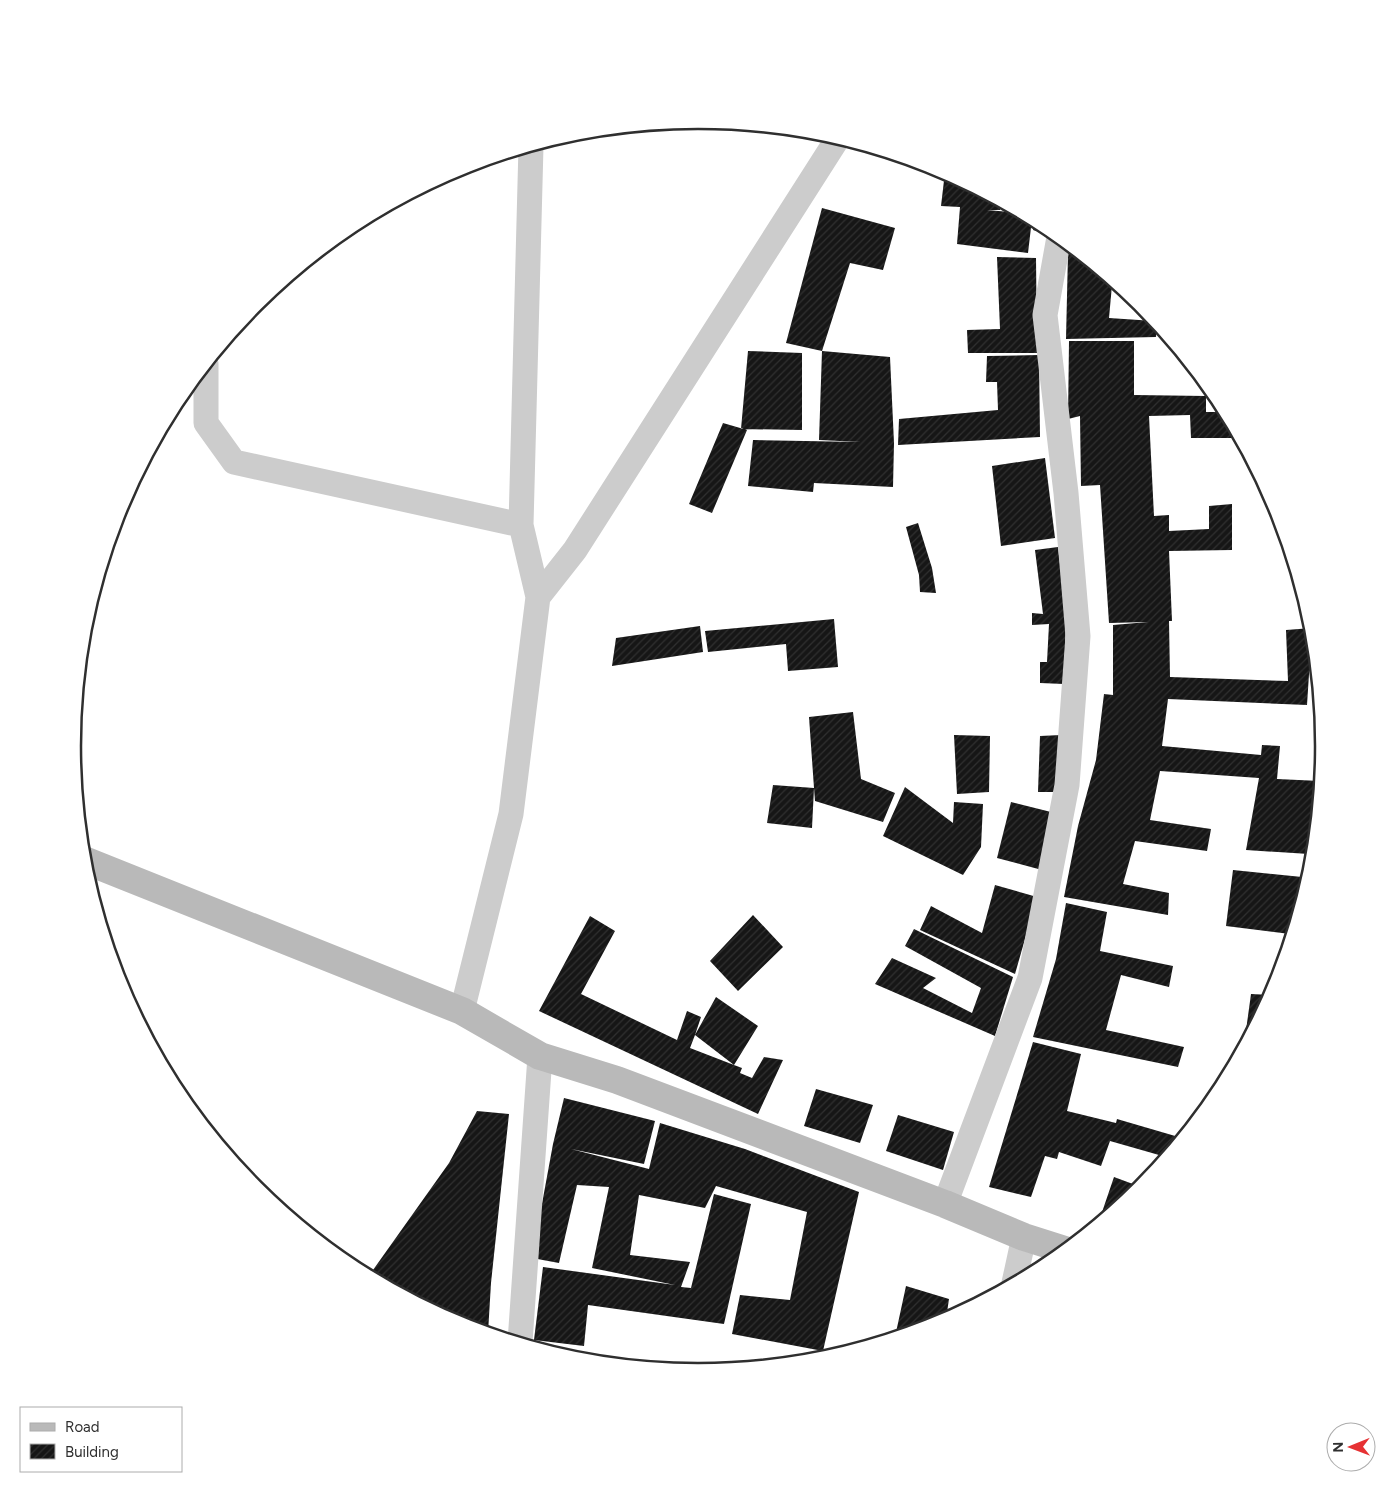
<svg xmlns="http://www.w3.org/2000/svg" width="1396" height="1492" viewBox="0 0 1396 1492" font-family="Figtree,sans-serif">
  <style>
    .building { fill: url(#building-hatch); fill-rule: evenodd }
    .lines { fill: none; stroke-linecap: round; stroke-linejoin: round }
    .street { stroke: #ccc; stroke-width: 25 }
    .secondary { stroke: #b9b9b9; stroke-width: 28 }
    .rim { fill: none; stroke: #2f2f2f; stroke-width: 2.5 }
  </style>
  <defs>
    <pattern id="building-hatch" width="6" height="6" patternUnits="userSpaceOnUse" patternTransform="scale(1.25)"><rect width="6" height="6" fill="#161616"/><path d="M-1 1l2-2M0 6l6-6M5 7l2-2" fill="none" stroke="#303030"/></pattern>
  </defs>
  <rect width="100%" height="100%" fill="#fff"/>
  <path class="building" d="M945 172 1001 202 1000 210H987L1021 213 1032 219 1028 253 957 244 960 207 941 206Z
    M822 208 895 228 883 270 850 263 822 351 786 343Z
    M1036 221 1054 233 1053 236 1033 230Z
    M1068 253 1079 254 1117 285H1112L1109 318 1154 321 1157 325 1156 337 1066 339Z
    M997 257 1036 258 1037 353H968L967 330 1000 329Z
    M1069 341H1134V395L1206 396V412H1225L1239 438H1191L1190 415 1149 416 1154 516 1169 515V531L1209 529V506L1232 504V550L1169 551 1172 621H1169L1170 677 1288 681 1286 630 1312 628 1307 705 1168 699 1162 746 1261 755 1262 745 1280 746 1277 779 1320 781 1309 854 1246 850 1259 778 1160 771 1150 820 1211 829 1207 851 1135 841 1123 884 1169 893 1168 915 1064 897 1078 826 1096 760 1104 694 1113 695V625L1148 622 1109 623 1100 485 1081 486 1080 416 1068 419Z
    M748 351 802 353V430L741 429Z
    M822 351 890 357 894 443 893 487 814 483 813 492 748 486 753 440 861 442 819 440Z
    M1039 355 1040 437 898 445 899 419 998 410 997 382H986L987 356Z
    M723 423 747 430 712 513 689 504Z
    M1045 458 1055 538 1001 546 992 466Z
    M918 523 932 568 936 593 920 592 919 575 906 527Z
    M1282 530H1283L1289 550H1283Z
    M1058 547 1066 615 1064 684 1040 683V662H1047L1049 624 1032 625V613L1043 614 1035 550Z
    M834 619 838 667 788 671 786 644 708 652 705 631Z
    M700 626 703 652 612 666 616 638Z
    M853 712 861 779 895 793 883 822 815 801 814 788 812 828 767 823 773 785 814 788 809 717Z
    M954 735 990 736 989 792 957 794Z
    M1061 735 1058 792H1038L1040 736Z
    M905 787 953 823 954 802 983 804 981 847 963 875 883 836Z
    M1011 802 1055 813 1042 870 997 858Z
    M1233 870 1302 877 1290 934 1226 926Z
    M995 885 1037 897 1015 974 920 930 931 906 982 933Z
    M1066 903 1107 912 1100 951 1173 966 1169 987 1121 975 1106 1030 1184 1047 1178 1067 1033 1037 1056 959Z
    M753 915 783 947 738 991 710 961Z
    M590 916 615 931 581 994 677 1040 687 1011 701 1017 695 1035 716 997 758 1026 734 1065 742 1068 740 1073 752 1078 764 1057 783 1060 758 1114 539 1011ZM695 1035 734 1065 690 1048Z
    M914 929 1013 977 995 1036 875 984 892 958 936 978 923 988 972 1013 981 988 905 946Z
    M1251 994 1271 995 1244 1045Z
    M1033 1042 1081 1054 1067 1111 1116 1123 1117 1119 1182 1138 1166 1157 1110 1141 1101 1166 1059 1152 1057 1159 1045 1156 1031 1197 989 1187Z
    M816 1089 873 1105 860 1143 804 1126Z
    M564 1098 655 1121 644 1164 571 1149 649 1169 660 1123 745 1149 859 1192 823 1351 732 1334 740 1295 790 1300 807 1212 716 1186 705 1208 639 1195 630 1255 690 1262 681 1287 691 1288 714 1194 751 1204 724 1324 588 1305 584 1346 534 1340 543 1267 675 1285 592 1268 609 1187 577 1185 559 1263 532 1258 553 1144Z
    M477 1111 509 1114 491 1283 488 1333 458 1324 370 1277 373 1270 449 1163Z
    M898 1115 954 1132 943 1170 886 1151Z
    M1114 1177 1141 1187 1102 1219 1100 1218Z
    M1044 1257 1053 1260 1041 1269Z
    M906 1286 949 1299 946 1319 937 1324 895 1337Z
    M543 1348 584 1354V1360L576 1359Z"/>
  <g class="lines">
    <path class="street" d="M531 146 521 525 538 597
      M206 364V423L234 462 521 525
      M462 1011 511 814 538 597 575 550 838 138
      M945 1204 1030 978 1067 785 1078 636 1066 493 1045 315 1059 237
      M1014 1283 1024 1237
      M520 1342 540 1056"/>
    <path class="secondary" d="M84 860 462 1011 540 1056 617 1080 945 1204 1024 1237 1065 1250"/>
  </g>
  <path d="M0 0H1396V1492H0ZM81 746a617 617 0 1 1 1234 0a617 617 0 1 1-1234 0Z" fill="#fff" fill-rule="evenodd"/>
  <path class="rim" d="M81 746a617 617 0 1 1 1234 0a617 617 0 1 1-1234 0Z"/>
  <rect x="20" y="1407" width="162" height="65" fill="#ffffff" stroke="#acacac"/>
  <rect x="30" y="1423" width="25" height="8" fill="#b9b9b9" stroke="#acacac"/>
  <text x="65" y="1432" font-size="15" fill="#2f2f2f">Road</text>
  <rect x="30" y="1444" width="25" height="15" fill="url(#building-hatch)" stroke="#acacac"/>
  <text x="65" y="1457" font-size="15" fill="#2f2f2f">Building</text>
  <g transform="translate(1351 1447) rotate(269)"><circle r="24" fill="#ffffff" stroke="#acacac"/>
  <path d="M0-4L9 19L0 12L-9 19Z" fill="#e63133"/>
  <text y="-8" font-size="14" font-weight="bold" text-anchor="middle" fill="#2f2f2f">N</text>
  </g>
</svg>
